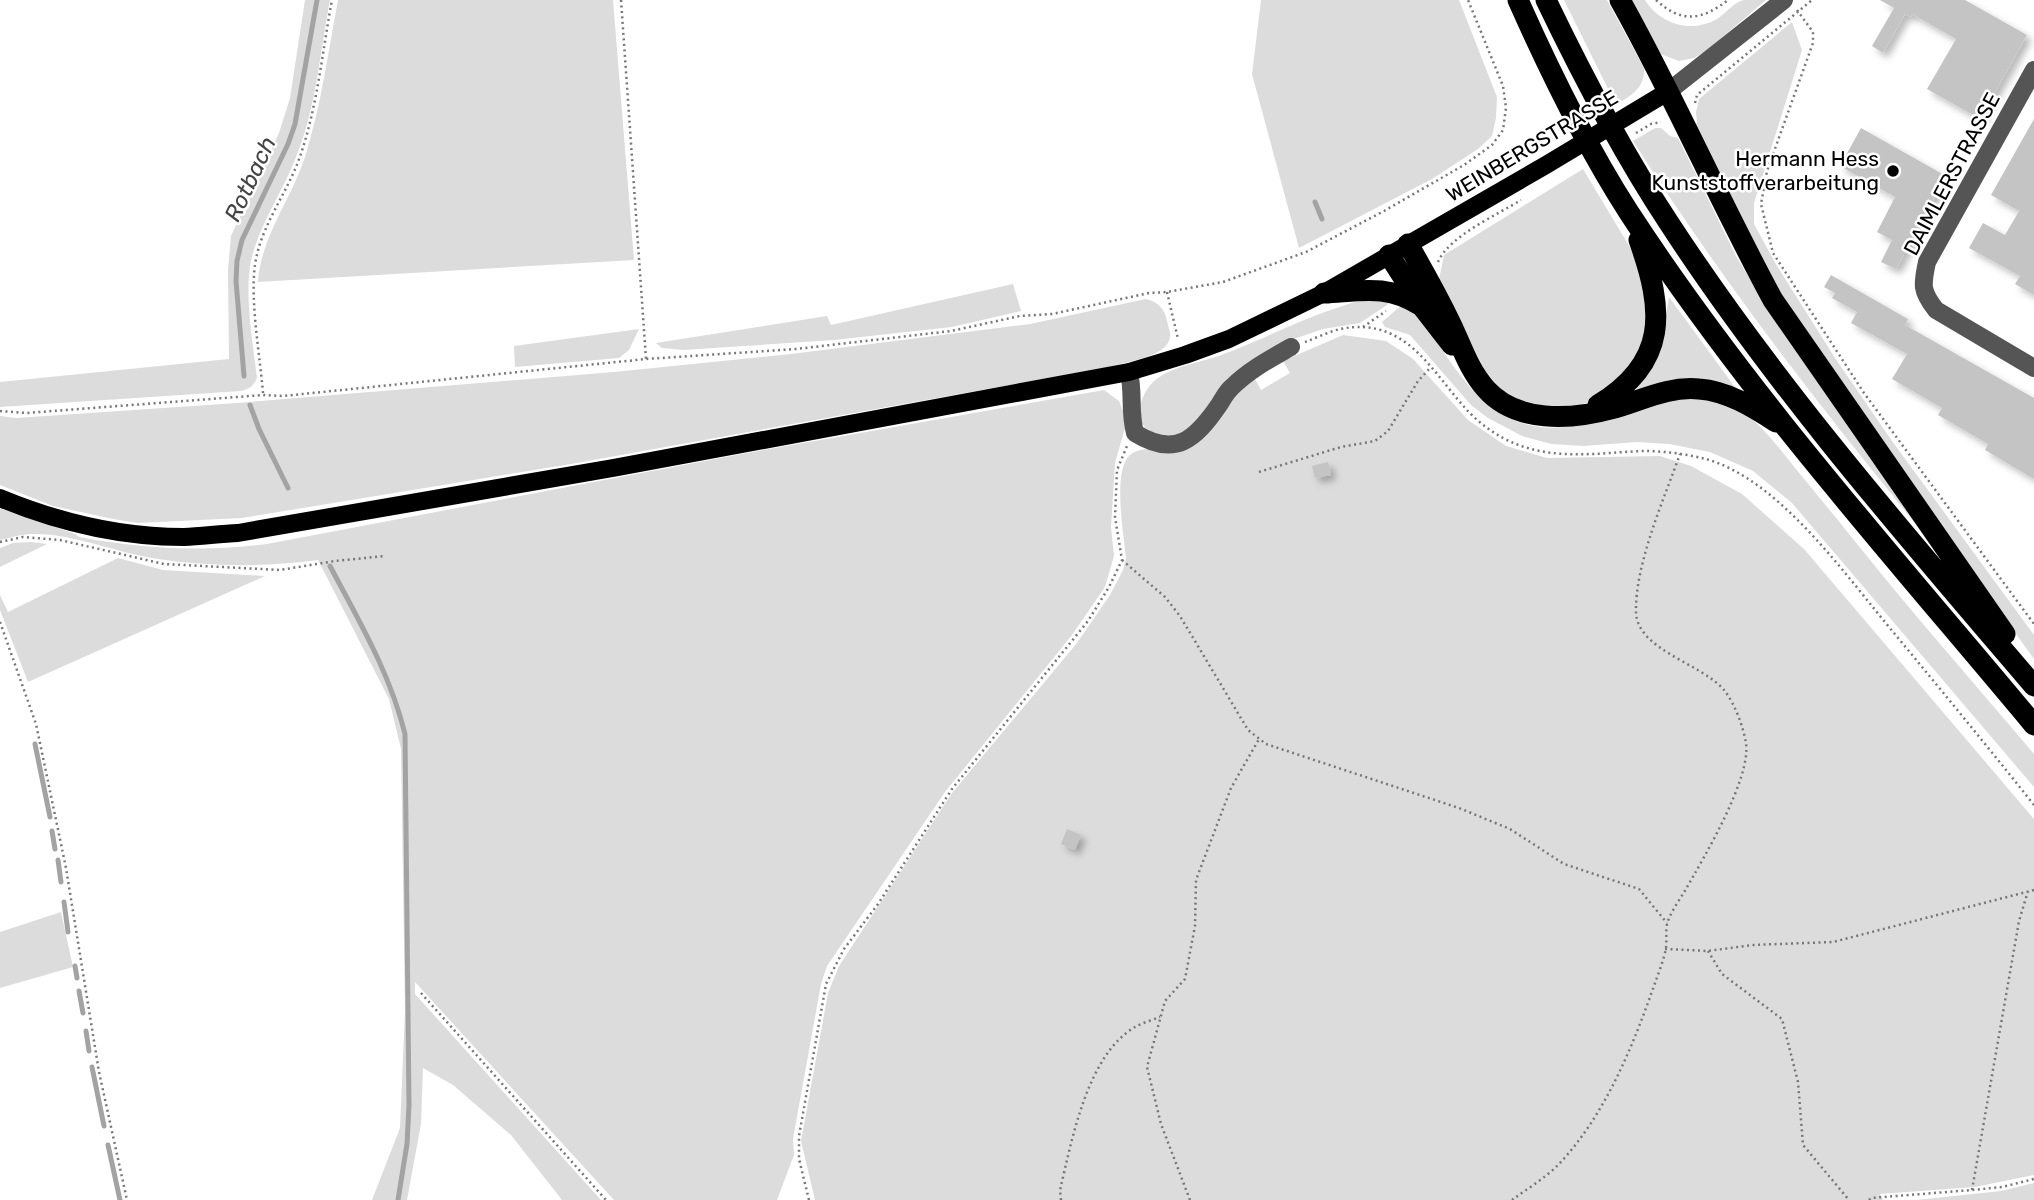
<svg xmlns="http://www.w3.org/2000/svg" width="2034" height="1200" viewBox="0 0 2034 1200" font-family="Rubik,sans-serif">
  <style>
    .green { fill: #dcdcdc }
    .lines { fill: none; stroke-linecap: round; stroke-linejoin: round }
    .stream { stroke: #a3a3a3; stroke-width: 5 }
    .building { fill: #c4c4c4; filter: url(#shadow) }
    .path { stroke: #777; stroke-width: 2.5; stroke-dasharray: 2 3.5; stroke-linecap: butt }
    .minor { stroke: #555; stroke-width: 18 }
    .major { stroke: #000; stroke-width: 18 }
    .highway { stroke: #000; stroke-width: 21 }
    .poi-dot { fill: #000; stroke: #fff; stroke-width: 2.5 }
    .labels { text-anchor: middle; stroke-width: 5; stroke-linejoin: round; paint-order: stroke }
    .street-label { font-size: 21px; fill: #000; stroke: #fff }
    .poi-label { font-size: 21px; fill: #000; stroke: #fff; text-anchor: end }
    .water-label { font-size: 23px; font-style: italic; fill: #444; stroke: #fff }
  </style>
  <defs>
    <filter id="shadow"><feDropShadow dx="5" dy="5" stdDeviation="3.5" flood-color="#0004"/></filter>
  </defs>
  <rect width="100%" height="100%" fill="#fff"/>
  <path class="green" d="M305 0H330C320 52 316 109 296 157 283 192 259 224 251 261 244 294 253 344 257 378 253 387 249 389 241 391L0 407V382L229 359 228 270 231 236 279 133 290 98Z
    M338 0H613L634 260 258 282C261 236 291 200 305 157 321 106 328 53 338 0Z
    M1261 0H1459L1497 97 1496 118 1492 136 1478 149 1432 179 1299 248 1252 74Z
    M1564 0H1607L1644 68C1645 88 1632 95 1616 105Z
    M1625 0H1645C1660 24 1691 34 1717 19 1725 14 1734 2 1744 0 1750 0 1759 0 1766 0L1706 51 1694 58 1679 61 1658 53Z
    M1792 22 1802 50 1754 203V224L1777 266 1835 358 1892 441 2034 635V659L1824 366 1765 275 1693 126 1697 123 1696 112 1699 99Z
    M1655 128H1661L1670 136 1678 138 1736 256 1760 296 1953 569C1839 432 1729 292 1633 141Z
    M1583 169 1640 264 1651 306 1639 360 1593 400 1570 409H1549L1520 402 1501 390 1485 370 1438 284 1444 255Z
    M1013 284 1021 311 952 327 834 340 683 350 662 348 656 343 827 316 831 325Z
    M1370 297 1394 298 1387 305 1360 323 1323 329 1294 339 1200 423 1171 438C1165 436 1156 436 1151 432 1129 420 1143 388 1158 378 1176 365 1204 362 1224 354 1253 343 1280 330 1309 318 1329 310 1349 304 1370 297Z
    M1669 297 1737 390 1635 392C1659 357 1662 337 1669 297Z
    M1146 299C1158 302 1165 309 1167 321 1168 326 1171 333 1170 337 1168 357 1125 362 1109 367L571 464 242 518 138 523 113 519 53 506 0 485V416L16 418 237 403 614 372 791 354 1030 324Z
    M1404 303 1416 311C1437 341 1465 390 1495 410 1578 466 1659 367 1734 407 1762 422 1780 450 1800 474 1819 497 1838 520 1857 544 1914 615 1975 684 2034 754V787L1792 503 1753 471 1710 452 1669 444 1637 442 1583 446 1551 444 1522 436 1488 418 1471 405 1410 335 1385 327 1382 322Z
    M639 329 629 350 619 358 515 367 514 346Z
    M1343 335 1386 341 1413 359 1468 420 1506 446 1547 458 1660 456 1691 466 1742 494 1804 549 2034 819V1175L1975 1187 1880 1194 1883 1200H815L801 1141 828 993 839 966 952 793 1077 643 1110 595 1123 570 1126 558C1124 536 1112 470 1130 455 1141 446 1159 450 1173 450L1243 384 1254 377 1261 390 1290 373 1283 361Z
    M1104 390 1119 401 1127 421 1115 463 1111 527 1114 556 1105 587 1072 635 945 792 827 966 821 984 793 1139 794 1155 777 1200H614L415 982V994L601 1200H562L511 1135 453 1085 423 1068 421 1124 407 1200H372L400 1128 405 1011 401 749 389 699 318 560C266 567 210 567 158 559 117 553 72 533 32 534 21 534 10 538 0 540V508L75 534 79 537C146 549 199 552 267 544L747 453Z
    M31 542 47 544 0 567V548L13 543Z
    M118 558 163 570 265 576 28 682 0 610V595L8 612Z
    M61 912 73 967 0 988V932Z
    M2034 1183V1200H1916L2001 1191Z"/>
  <g class="lines">
    <path class="stream" d="M1315 202 1322 219
      M244 376 236 281 237 261 242 240 288 144 295 124 317 0
      M250 405 259 429 288 488
      M330 566C359 621 390 673 405 734L409 1105 407 1144 398 1200
      M35 744 50 817
      M52 831 55 849
      M58 860 61 882
      M64 902 68 932
      M75 966 77 978
      M79 991 83 1013
      M86 1031 89 1051
      M92 1067 104 1126
      M108 1145 120 1200"/>
  </g>
  <path class="building" d="M1880 0H1965L2027 35 1980 119 1927 89 1956 39 1912 14 1911 17 1905 14 1883 53 1872 46 1894 8Z
    M2034 119V295L2015 284 2020 276 1969 248 1983 223 2005 235 2019 211 1991 195Z
    M1861 128 1946 176 1896 269 1881 262 1892 240 1877 232 1895 197 1840 166Z
    M1831 275 1908 319 1905 325 2034 398V479L1985 450 1988 444 1938 415 1942 408 1892 379 1907 354 1851 323 1857 312 1832 298 1835 293 1824 287Z
    M1328 462 1331 475 1315 478 1312 466Z
    M1067 829 1081 835 1075 850 1061 844Z"/>
  <g class="lines">
    <path class="path" d="M621 0 646 359
      M1656 0C1682 24 1702 20 1728 0
      M1797 10 1813 32V43L1767 171 1761 204 1773 253 1864 393 2034 624
      M1695 103 1697 95 1812 0
      M1636 133 1651 124 1661 122
      M1438 262C1449 236 1497 215 1521 200
      M1167 292 1178 339
      M1363 327 1386 311
      M1305 342C1316 338 1328 332 1340 329 1405 316 1430 369 1466 409 1476 420 1490 431 1503 438 1548 462 1595 453 1643 451 1664 451 1686 454 1706 459 1780 480 1846 576 1894 633 1941 690 1988 747 2034 805
      M263 393C260 356 250 301 255 265 260 228 285 196 298 162 317 111 322 53 332 0
      M0 411 26 413 263 395 283 396 646 359 796 349 951 331 1020 316 1052 314 1149 293 1167 292 1223 282 1306 252 1384 211 1464 165 1492 145 1503 130 1506 108 1503 86 1468 0
      M1259 472 1341 447 1375 441 1388 431 1418 381 1431 367
      M0 542 23 537 60 540 164 564 280 570 335 561 385 556
      M1122 560 1165 597 1180 616 1248 730 1266 744 1459 808 1510 829 1564 864 1639 889 1667 923
      M0 622 36 724 66 868 99 1072 127 1200
      M1665 949 1708 951 1752 945 1833 942 2034 890
      M1708 951 1722 974 1782 1019 1798 1082 1803 1145 1849 1200
      M421 993 606 1200
      M1972 1190 2019 921 2028 891
      M809 1200 799 1159V1136L826 984 844 949 878 904 952 789 1088 621 1109 587 1122 560 1115 517 1117 470 1127 446
      M1061 1200 1060 1190C1072 1140 1087 1055 1135 1027 1142 1023 1152 1020 1160 1017
      M1190 1200 1161 1124 1147 1067 1165 1001 1185 979 1195 926 1196 880 1231 788 1259 739
      M1512 1200C1527 1189 1545 1178 1558 1165 1605 1116 1633 1046 1655 983 1659 972 1664 959 1666 948 1667 939 1665 929 1668 921 1672 910 1680 899 1686 889 1704 857 1751 779 1746 743 1743 726 1735 704 1724 690 1701 663 1637 650 1636 612 1635 564 1664 499 1680 454
      M1869 1200 1871 1198 1972 1190 2002 1187 2034 1179"/>
    <path class="minor" d="M2034 70 1927 262C1922 285 1921 291 1936 310L2034 368
      M1669 91 1784 0
      M1129 372C1134 395 1129 409 1135 433 1175 458 1195 440 1219 405 1223 399 1226 392 1232 387 1249 370 1270 359 1291 347"/>
    <path class="major" d="M0 498C58 522 121 537 184 537 202 536 220 534 238 533L613 468 1129 372 1185 355 1229 339 1324 293 1546 165 1669 91"/>
    <path class="highway" d="M1518 0C1550 72 1585 144 1628 211 1747 394 1895 558 2034 725
      M1546 0C1583 77 1622 152 1669 223 1776 387 1907 537 2034 686
      M1620 0C1675 98 1719 201 1773 300L2005 634
      M1408 244C1423 270 1438 297 1451 324 1462 347 1469 370 1486 389 1516 423 1571 420 1611 409 1641 401 1667 386 1699 389 1727 391 1753 407 1776 422
      M1389 255 1421 305 1452 345
      M1324 293C1362 291 1386 284 1420 305
      M1598 405C1669 362 1664 310 1639 240"/>
  </g>
  <circle class="poi-dot" cx="1893" cy="171" r="7"/>
  <g class="labels">
    <g class="street-label">
      <text transform="translate(1532 146) rotate(-31)" y="7">WEINBERGSTRASSE</text>
      <text transform="translate(1952 174) rotate(-62)" y="7">DAIMLERSTRASSE</text>
    </g>
    <g class="poi-label">
      <text x="1879" y="166">Hermann Hess<tspan x="1879" dy="24">Kunststoffverarbeitung</tspan></text>
    </g>
    <g class="water-label">
      <text transform="translate(250 179) rotate(-65)" y="8">Rotbach</text>
    </g>
  </g>
</svg>
